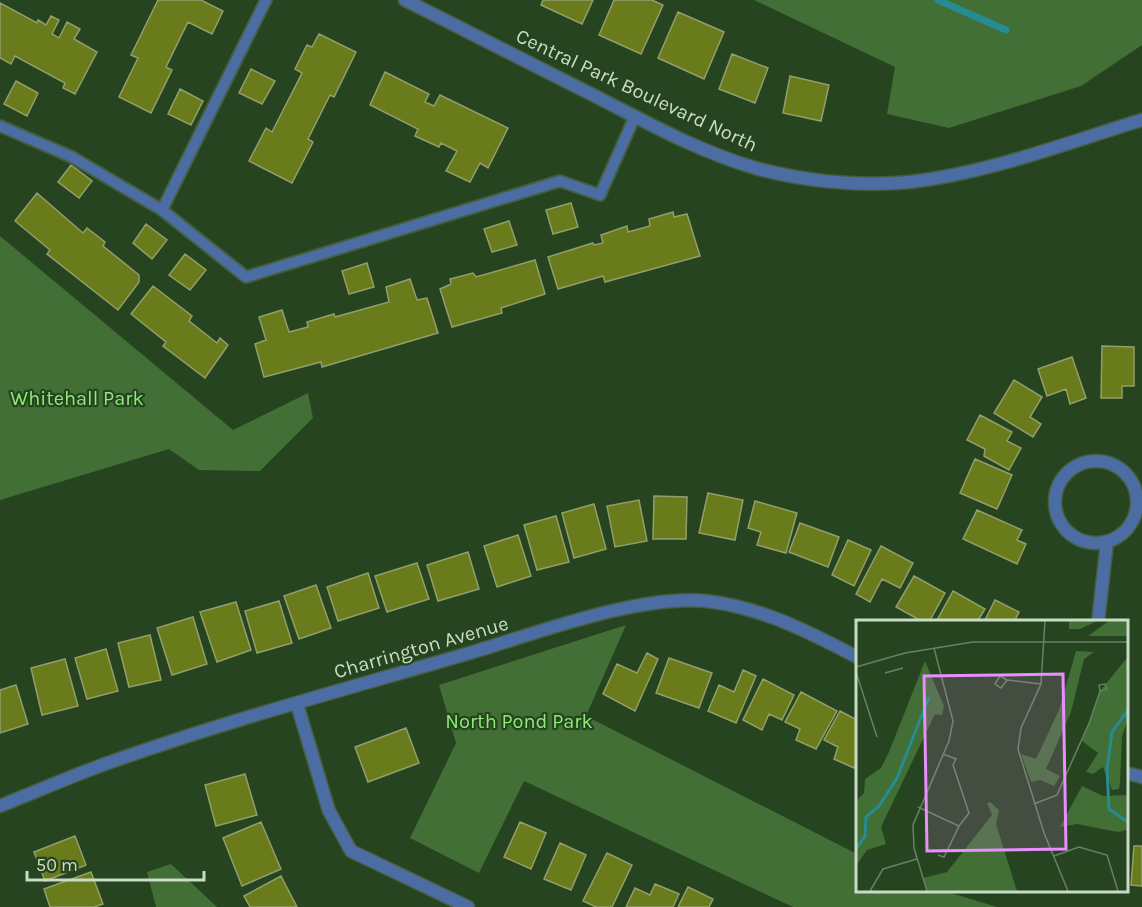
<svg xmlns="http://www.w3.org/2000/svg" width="1142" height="907" viewBox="0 0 1142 907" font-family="Karla,sans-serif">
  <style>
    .green { fill: #416f36 }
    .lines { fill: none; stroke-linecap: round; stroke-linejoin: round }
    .stream { stroke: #268c91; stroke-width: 7 }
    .building { fill: #697b1a; stroke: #929f6d; stroke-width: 1.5 }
    .service-casing { stroke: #445f3d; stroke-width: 14 }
    .minor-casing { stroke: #445f3d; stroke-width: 15 }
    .tertiary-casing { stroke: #445f3d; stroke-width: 15 }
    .service { stroke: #4c6da3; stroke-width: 10 }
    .minor { stroke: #4c6da3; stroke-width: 12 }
    .tertiary { stroke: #4c6da3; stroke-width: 12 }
    .labels { text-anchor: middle; stroke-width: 4.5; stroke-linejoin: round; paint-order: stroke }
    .street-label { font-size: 20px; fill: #cadcc6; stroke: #26441f }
    .park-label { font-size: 20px; fill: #8dec76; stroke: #26441f }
    .inset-river { fill: none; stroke: #268c91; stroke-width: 3 }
    .inset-road { fill: none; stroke: #688162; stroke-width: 1.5 }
    .view { fill: #e98efe; fill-opacity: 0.15; stroke: #e98efe; stroke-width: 3 }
    .inset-edge { fill: none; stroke: #cadcc6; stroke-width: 3 }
  </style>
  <rect width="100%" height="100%" fill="#26441f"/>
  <path class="green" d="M754 0H1142V45L1081 86 949 128 887 114 895 67Z
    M0 236 233 430 308 393 313 418 260 471 199 470 169 449 0 500Z
    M626 625 586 716 857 854V890L944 891 997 907H793L524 781 479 873 410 838 456 743 439 685Z
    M171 864 217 907H156L147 872Z"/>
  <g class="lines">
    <path class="stream" d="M938 0 1006 30"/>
  </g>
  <path class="building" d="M158 0H201L223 11 212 34 188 22 166 67 172 70 151 113 119 97 138 58 131 55Z
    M543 0H593L582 24 541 5Z
    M614 0H652L663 5 641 54 599 35Z
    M0 3 37 23 38 20 46 25 51 16 59 20 52 34 59 38 67 22 80 29 74 39 97 52 75 94 63 88 65 83 15 56 11 64 0 58Z
    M678 12 724 32 704 79 658 58Z
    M319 34 356 52 334 97 330 95 308 139 313 142 292 183 249 161 266 128 272 132 302 73 295 69 307 45 312 47Z
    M732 54 768 68 755 103 719 89Z
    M251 69 275 81 262 104 239 93Z
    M385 72 429 94 425 102 434 106 440 95 508 128 488 168 480 163 470 182 446 171 457 151 441 143 439 147 415 136 418 129 370 105Z
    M790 76 829 85 821 121 783 113Z
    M16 81 38 93 27 116 4 104Z
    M180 89 203 101 191 125 168 114Z
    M71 165 92 181 79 198 58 182Z
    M37 193 83 233 87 228 105 242 103 246 139 275V282L118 310 47 254 50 250 15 221Z
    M571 203 578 227 553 234 546 210Z
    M673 212 674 217 687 214 700 256 605 282 603 276 558 289 548 257 593 243 594 245 603 243 601 235 627 226 628 232 650 226 649 219Z
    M509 221 517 245 492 252 484 229Z
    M146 224 167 240 152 259 133 243Z
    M185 254 206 270 190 290 169 275Z
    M535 260 545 294 501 308 502 313 452 327 440 289 451 284 450 279 473 273 476 277Z
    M367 263 374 287 349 294 342 271Z
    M410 279 417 300 427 298 438 333 322 367 321 362 264 377 255 344 266 340 259 317 282 310 289 332 308 327 307 322 334 314 335 317 389 302 386 287Z
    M153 286 192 316 189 321 217 343 220 338 228 345 205 378 163 346 166 342 131 314Z
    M1102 346 1134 347V386H1122V398H1101Z
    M1072 357 1086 398 1070 404 1066 389 1047 396 1038 369Z
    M1014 380 1042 397 1030 417 1041 424 1033 437 994 413Z
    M980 415 1012 432 1007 441 1021 448 1009 470 984 456 985 449 967 440Z
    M975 459 1012 475 997 509 960 493Z
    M708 493 743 500 735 540 699 533Z
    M654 496 687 497 686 539H653Z
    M639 500 647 541 615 547 607 506Z
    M755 501 797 513 786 553 757 545 761 532 748 528Z
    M594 504 606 549 574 558 562 513Z
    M977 510 1022 530 1017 540 1026 544 1017 564 963 539Z
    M556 516 569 562 537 570 524 525Z
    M800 523 839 537 828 567 789 552Z
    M518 535 531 576 497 587 484 546Z
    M848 540 871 550 854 586 832 575Z
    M881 546 913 563 900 588 882 579 870 602 856 594Z
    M468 552 479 589 438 601 427 565Z
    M417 563 429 599 387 612 375 576Z
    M368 573 379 608 338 621 327 587Z
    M914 576 945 593 929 622H923L896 607Z
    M316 585 331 628 299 639 284 596Z
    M953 591 985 609 977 622H936Z
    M995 600 1019 612 1014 622H984Z
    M279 601 292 643 257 653 245 611Z
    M236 602 251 650 217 662 200 612Z
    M193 617 207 664 172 675 157 628Z
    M150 635 161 680 129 687 118 643Z
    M106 649 118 691 87 699 75 658Z
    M647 653 658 659 635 711 603 694 617 664 637 673Z
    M669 658 712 673 699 708 656 693Z
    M65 659 78 706 42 715 31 668Z
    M743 670 756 676 736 723 708 711 719 685 734 692Z
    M763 679 794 695 782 720 769 714 762 730 743 720Z
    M16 685 28 724 0 733V690Z
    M801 692 837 711 816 749 796 740 800 729 785 722Z
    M840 711 857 720V763L854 768 834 759 838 747 824 740Z
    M406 728 419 763 368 782 355 747Z
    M245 774 257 815 216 826 205 785Z
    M261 822 281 869 242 886 223 838Z
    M520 822 546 833 531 869 504 857Z
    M75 836 86 865 45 881 34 852Z
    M560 843 586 855 571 890 544 879Z
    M1134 846H1142V886L1131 885Z
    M607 853 632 865 612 907H596L583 901Z
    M91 872 103 904 94 907H50L44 889Z
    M281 876 297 907H250L244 896Z
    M655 884 679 894 673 907H626L635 888 650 895Z
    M688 887 713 899 709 907H678Z"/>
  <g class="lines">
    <g class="service-casing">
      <path id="service" d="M0 126 72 157 162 210 266 0
        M162 210 246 277 560 181 600 195 635 116"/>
    </g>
    <g class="minor-casing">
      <path id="minor" d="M1055 502a41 41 0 1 1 82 0a41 41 0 1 1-82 0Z
        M1098 622 1107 542
        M297 704 329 811 351 851 468 907
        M1126 773 1142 777
        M0 806C35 792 69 777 105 764 225 721 350 688 473 652 537 633 640 594 706 601 761 607 809 632 857 657"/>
    </g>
    <g class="tertiary-casing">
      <path id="tertiary" d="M405 0C464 30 524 60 583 90 637 117 694 150 752 167 801 181 860 187 910 182 989 173 1066 143 1142 120"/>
    </g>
    <use href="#service" class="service"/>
    <use href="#minor" class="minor"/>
    <use href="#tertiary" class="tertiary"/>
  </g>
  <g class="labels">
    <g class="street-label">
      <text transform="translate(637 90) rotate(25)" y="7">Central Park Boulevard North</text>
      <text transform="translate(421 647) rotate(-16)" y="7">Charrington Avenue</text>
    </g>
    <g class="park-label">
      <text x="77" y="405">Whitehall Park</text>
      <text x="519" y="728">North Pond Park</text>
    </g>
  </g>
  <g transform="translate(856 620)">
    <rect width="272" height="272" fill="#26441f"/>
    <path d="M213 0H243L224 9H213ZM254 0H271V16H232ZM220 31 238 32 228 39 215 92 190 149 204 156 198 166 184 160 175 162 165 134 180 139 203 90ZM271 38V102L266 116 264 163 263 169 256 170 247 147 237 154 230 152 242 133 226 121 244 71ZM69 41 88 86 86 95 79 94 25 207 30 224 11 230 0 246V181L8 173 9 159 25 148 33 132ZM226 166 247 176 271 175V210L262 212 221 204 204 207ZM134 182 143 190 140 204 161 271H71L67 258 91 252 136 195 131 183Z" fill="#416f36"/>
    <path class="inset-river" d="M272 90 256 112 251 149 253 189 272 202M0 229 9 216 10 197 23 186 41 158 73 77"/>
    <path class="inset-road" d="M189 0 185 64 165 108 162 129 188 213 212 271M0 47 49 33 117 22H272M0 52 21 117M29 53 47 48M151 60 144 56 139 64 145 68 151 60 185 64M87 134 100 139 97 145 113 193 103 206M178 184 201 175 234 101 244 71 251 69 249 64 243 65 244 71M62 187 103 206 88 237 82 235M198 236 223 227 251 235 262 271M14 271 27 249 61 239M71 271 58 228 57 205 93 121 97 101 78 28"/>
    <path class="view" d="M207 54 210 229 71 231 68 56Z"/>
    <rect width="272" height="272" class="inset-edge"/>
  </g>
  <path d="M27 871v9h177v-9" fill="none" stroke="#cadcc6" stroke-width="3"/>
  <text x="36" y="871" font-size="18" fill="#cadcc6" stroke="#26441f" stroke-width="4.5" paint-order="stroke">50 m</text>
</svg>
